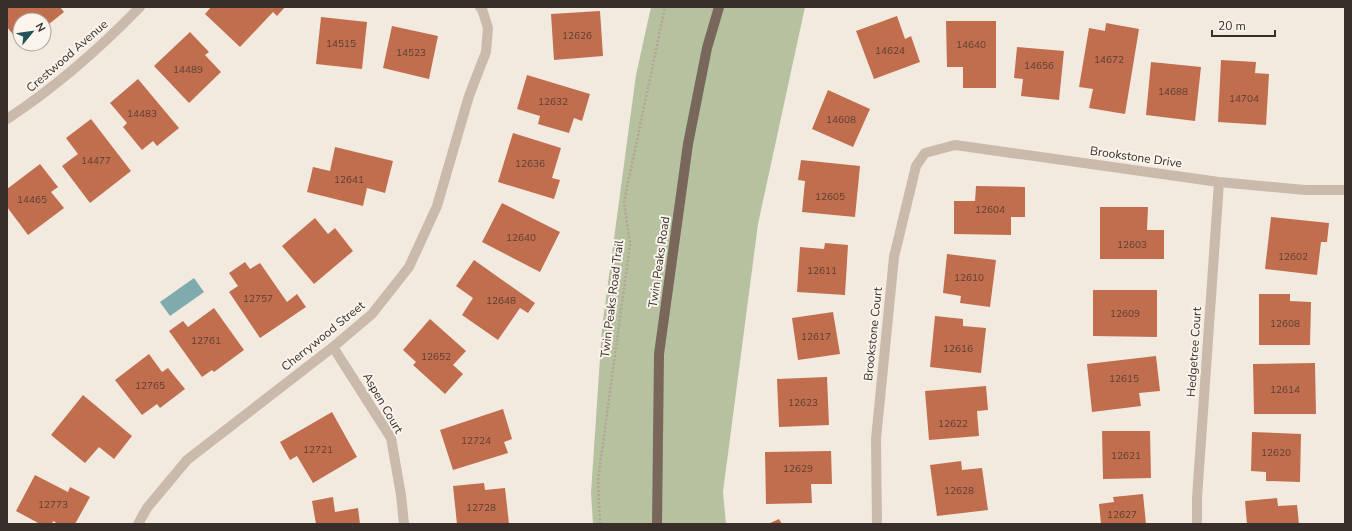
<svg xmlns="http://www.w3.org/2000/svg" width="1352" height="531" viewBox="0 0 1352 531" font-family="'Nunito Sans',sans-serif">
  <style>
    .green { fill: #b5c19f }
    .water { fill: #7fabae }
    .building { fill: #c16e4e }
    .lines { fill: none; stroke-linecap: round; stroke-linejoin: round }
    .path { stroke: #b6a496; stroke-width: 2.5; stroke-dasharray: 2 2; stroke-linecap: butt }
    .street { stroke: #cabaab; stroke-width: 10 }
    .primary { stroke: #79675c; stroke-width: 10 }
    .labels { text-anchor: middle; stroke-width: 4; stroke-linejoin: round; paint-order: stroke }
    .number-label { font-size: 10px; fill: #5a3f33 }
    .street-label { font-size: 12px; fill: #382f2a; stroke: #faf4ec }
  </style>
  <rect width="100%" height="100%" fill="#f2eadf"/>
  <path class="green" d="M651 7H805L758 224 723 492 726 524H593L591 493 602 328 636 75Z"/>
  <path class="water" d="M194 278 204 292 170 316 160 302Z"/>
  <path class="building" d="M7 7H60L64 12 44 28V20H20V43L7 27Z
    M211 7H285L277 16 273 12 240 47 205 14Z
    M600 11 603 56 554 60 551 14Z
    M897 16 905 39 911 36 920 62 874 79 856 31Z
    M321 17 367 22 362 69 316 64Z
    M946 21H996V88H963V67H947Z
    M1106 23 1139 29 1125 114 1089 108 1093 89 1079 87 1089 28 1105 31Z
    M392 26 438 36 429 79 383 68Z
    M190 32 209 52 205 55 221 72 189 103 154 66Z
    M1017 47 1064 51 1059 100 1021 96 1023 79 1014 78Z
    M1221 60 1256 62 1255 73 1269 74 1266 125 1218 122Z
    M1151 62 1201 67 1195 121 1146 115Z
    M527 75 590 94 582 121 574 118 569 133 538 124 540 116 517 109Z
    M138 79 179 128 157 146 153 141 142 150 123 127 127 123 110 103Z
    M828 90 870 109 853 147 812 129Z
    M91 119 131 171 90 203 62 166 78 154 66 138Z
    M513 133 561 148 552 178 560 180 554 199 498 182Z
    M335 147 393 161 385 193 367 188 363 206 307 192 313 167 330 171Z
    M801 160 860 166 855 217 802 212 805 181 798 180Z
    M40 164 58 187 51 192 64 208 28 235 7 207V189Z
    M976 186 1025 187V217H1011V235L954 234V201H975Z
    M502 203 560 232 540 272 482 242Z
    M1100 207H1148L1147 230H1164V259H1100Z
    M1271 217 1329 223 1327 242H1321L1317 275 1265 269Z
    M315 218 328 234 335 228 353 251 314 284 282 246Z
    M825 243 848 245 845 295 797 292 800 247 824 249Z
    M947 254 996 260 990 307 960 303 961 296 943 293Z
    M474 260 535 303 528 313 520 308 498 340 462 315 473 298 456 286Z
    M245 262 250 269 260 263 287 302 297 294 306 307 260 338 229 292 238 286 229 273Z
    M1093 290H1157V337L1093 336Z
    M1259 294H1290V301L1311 302 1310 345H1259Z
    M214 308 244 350 214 372 212 370 202 377 169 331 183 321 188 327Z
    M833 312 840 354 798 360 792 318Z
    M935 316 963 319V326L986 328 981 373 930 367Z
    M430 319 466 351 453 365 463 374 445 394 413 365 416 362 403 350Z
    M149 354 162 372 168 368 185 389 160 408 157 404 142 415 115 380Z
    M1156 356 1160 391 1139 393 1141 406 1092 412 1087 364Z
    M1315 363 1316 414H1254L1253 364Z
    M827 377 829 425 779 427 777 379Z
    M986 386 988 410 977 411 979 436 929 440 925 391Z
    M83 395 132 436 114 459 99 447 85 463 51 435Z
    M503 409 512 439 504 442 508 453 453 470 440 430Z
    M332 412 357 457 313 483 297 456 290 460 280 442Z
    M1102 431H1150L1151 478 1103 479Z
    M1252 432 1301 434 1300 482 1266 481V472L1251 471Z
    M831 451 832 484H811L812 503 766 504 765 452Z
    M961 461 962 470 982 468 988 510 937 516 930 465Z
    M35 475 68 492 70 487 90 497 75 524H58L53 521 52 524H40L16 511Z
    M484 483 485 490 505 488 509 524H457L453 486Z
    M1143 494 1146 524H1101L1099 504 1114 502 1113 497Z
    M333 497 335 512 358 508 360 524H316L312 501Z
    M1277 498 1278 506 1297 505 1299 524H1247L1245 501Z
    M779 519 782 524H768Z"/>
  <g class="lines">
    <path class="path" d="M600 524 598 480 630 244 624 202 665 7"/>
    <path class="street" d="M7 119C56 87 99 49 140 7
      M333 347 391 438 401 495 404 524
      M138 524 147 508 187 460 333 347 372 314 409 267 437 206 469 96 486 52 488 28 482 9 480 7
      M877 524 876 439 894 257 916 166 925 153 955 145 1219 182 1305 190H1345
      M1197 524V498L1219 182"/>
    <path class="primary" d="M657 524 659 354 688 144 707 48 719 7"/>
  </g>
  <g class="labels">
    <g class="number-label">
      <text x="577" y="39">12626</text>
      <text x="341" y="47">14515</text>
      <text x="971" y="48">14640</text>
      <text x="890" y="54">14624</text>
      <text x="411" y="56">14523</text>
      <text x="1109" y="63">14672</text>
      <text x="1039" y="69">14656</text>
      <text x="188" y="73">14489</text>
      <text x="1173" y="95">14688</text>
      <text x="1244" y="102">14704</text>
      <text x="553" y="105">12632</text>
      <text x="142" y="117">14483</text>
      <text x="841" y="123">14608</text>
      <text x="96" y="164">14477</text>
      <text x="530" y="167">12636</text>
      <text x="349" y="183">12641</text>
      <text x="830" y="200">12605</text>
      <text x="32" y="203">14465</text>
      <text x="990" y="213">12604</text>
      <text x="521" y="241">12640</text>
      <text x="1132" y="248">12603</text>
      <text x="1293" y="260">12602</text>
      <text x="822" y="274">12611</text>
      <text x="969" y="281">12610</text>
      <text x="258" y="302">12757</text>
      <text x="501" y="304">12648</text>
      <text x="1125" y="317">12609</text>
      <text x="1285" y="327">12608</text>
      <text x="816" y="340">12617</text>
      <text x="206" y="344">12761</text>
      <text x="958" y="352">12616</text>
      <text x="436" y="360">12652</text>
      <text x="1124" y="382">12615</text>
      <text x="150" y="389">12765</text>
      <text x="1285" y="393">12614</text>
      <text x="803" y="406">12623</text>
      <text x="953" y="427">12622</text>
      <text x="476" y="444">12724</text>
      <text x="318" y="453">12721</text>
      <text x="1276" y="456">12620</text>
      <text x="1126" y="459">12621</text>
      <text x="798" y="472">12629</text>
      <text x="959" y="494">12628</text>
      <text x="53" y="508">12773</text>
      <text x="481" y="511">12728</text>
      <text x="1122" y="518">12627</text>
    </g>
    <g class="street-label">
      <text transform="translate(67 56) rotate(-41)" y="4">Crestwood Avenue</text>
      <text transform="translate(1136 157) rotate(8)" y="4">Brookstone Drive</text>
      <text transform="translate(659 262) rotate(-82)" y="4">Twin Peaks Road</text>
      <text transform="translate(612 299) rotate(-83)" y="4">Twin Peaks Road Trail</text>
      <text transform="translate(873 334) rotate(-84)" y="4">Brookstone Court</text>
      <text transform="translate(323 336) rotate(-39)" y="4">Cherrywood Street</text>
      <text transform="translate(1194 352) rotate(-86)" y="4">Hedgetree Court</text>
      <text transform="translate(383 403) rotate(60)" y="4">Aspen Court</text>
    </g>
  </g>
  <rect width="1352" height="531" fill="none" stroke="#382f2a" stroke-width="16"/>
  <g transform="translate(32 32) rotate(61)"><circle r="19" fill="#faf4ec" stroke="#aca59e"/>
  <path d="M0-3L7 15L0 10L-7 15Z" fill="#215358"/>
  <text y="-6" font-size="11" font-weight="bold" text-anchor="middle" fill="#382f2a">N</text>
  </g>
  <path d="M1212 30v6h63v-6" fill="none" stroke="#382f2a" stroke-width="2"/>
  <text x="1218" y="30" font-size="12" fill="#382f2a" stroke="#faf4ec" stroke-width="3" paint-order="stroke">20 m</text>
</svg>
